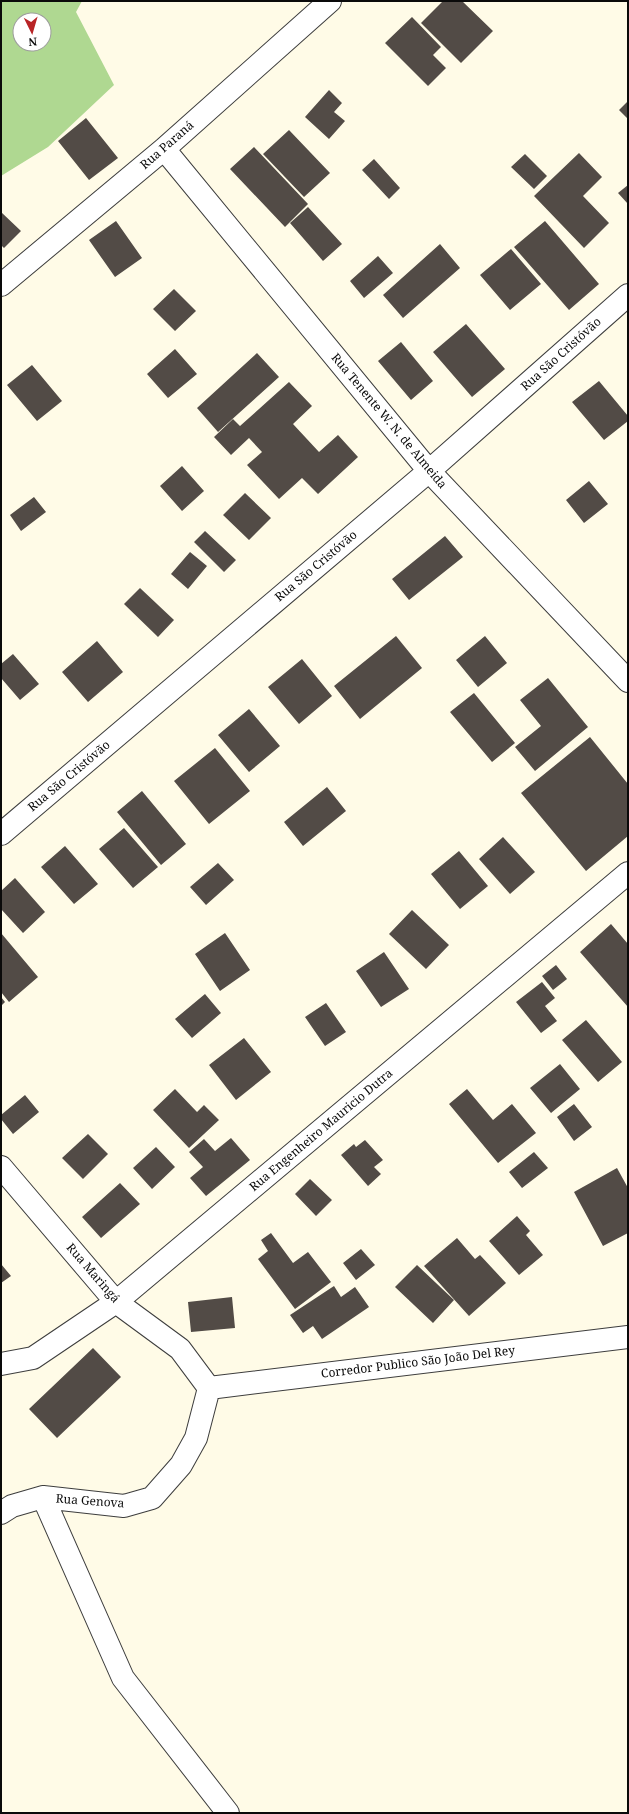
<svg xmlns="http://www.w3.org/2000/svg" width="629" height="1814" viewBox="0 0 629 1814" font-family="'Noto Serif',serif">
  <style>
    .forest { fill: #afd891; fill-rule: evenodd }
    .building { fill: #524b46 }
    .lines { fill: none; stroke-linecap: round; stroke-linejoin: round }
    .street-casing { stroke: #3d3d3d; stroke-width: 24 }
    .street { stroke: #fff; stroke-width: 22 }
    .labels { text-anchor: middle; stroke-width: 4; stroke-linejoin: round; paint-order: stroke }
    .street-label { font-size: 12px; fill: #0a0a0a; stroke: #fff }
  </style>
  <rect width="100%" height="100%" fill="#fffbe7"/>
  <path class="forest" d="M1 1H82L76 12 114 85 48 147 1 176ZM20 20H44V44H20Z"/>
  <path class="building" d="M443 1H462L493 31 461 63 421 23Z
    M412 17 441 47 433 55 446 68 428 86 385 43Z
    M329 90 342 103 334 112 345 121 329 139 305 117Z
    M628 101V119L619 110Z
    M86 118 118 158 89 180 58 141Z
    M289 130 330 173 304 197 263 154Z
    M254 147 308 204 285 227 230 169Z
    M579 153 602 177 583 196 609 223 584 248 534 196Z
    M525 154 547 176 534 189 511 167Z
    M374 159 400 188 389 199 362 170Z
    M628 185V204L618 193Z
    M308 207 342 244 323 261 290 223Z
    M1 212 21 231 4 248 1 245Z
    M116 221 142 258 115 277 89 240Z
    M545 221 599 284 569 310 514 247Z
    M440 244 460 268 403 318 383 295Z
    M511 249 541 284 510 310 480 275Z
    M378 256 393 273 364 298 350 281Z
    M174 289 196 311 175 331 153 309Z
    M466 324 505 369 472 397 433 352Z
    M401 342 433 381 411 400 378 361Z
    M175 349 197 374 168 398 147 374Z
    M257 353 279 377 218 432 197 408Z
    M32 365 62 401 37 421 7 385Z
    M599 381 628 416V421L604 440 572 402Z
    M289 382 312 406 293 424 319 452 338 435 358 457 318 494 302 478 279 499 247 465 262 452 249 438 231 455 214 437 233 419 240 426Z
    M182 466 204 491 182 511 160 486Z
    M589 481 608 504 584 523 566 500Z
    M245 493 271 518 249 540 223 515Z
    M34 497 46 512 21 531 10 515Z
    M205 531 236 560 224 572 194 542Z
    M445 536 463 557 409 600 392 579Z
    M190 552 207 566 188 589 171 574Z
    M140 588 174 620 158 637 124 604Z
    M396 636 422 668 360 719 334 686Z
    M485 636 507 663 478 687 456 660Z
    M97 641 123 672 88 702 62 672Z
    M13 654 39 684 20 700 1 678V664Z
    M302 659 332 696 299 724 268 687Z
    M548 678 588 727 535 771 515 747 541 726 520 700Z
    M474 693 515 743 492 762 450 712Z
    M249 709 280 746 249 772 218 735Z
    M590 737 628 784V836L586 871 521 793Z
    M215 748 250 791 209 824 174 781Z
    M327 787 346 811 303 846 284 822Z
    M142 791 186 844 161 865 117 812Z
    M124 828 158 867 133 888 99 849Z
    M503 837 535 872 510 894 479 859Z
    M65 846 98 884 74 904 41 867Z
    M459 851 488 886 460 909 431 874Z
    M218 863 234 880 206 905 190 887Z
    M15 878 45 912 23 933 1 909V891Z
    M412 910 449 945 426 969 389 934Z
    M611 924 628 944V1007L580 952Z
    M1 933 38 977 9 1002 1 992Z
    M225 933 250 970 220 991 195 954Z
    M384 952 409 989 381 1007 356 971Z
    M556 965 567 979 553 990 542 976Z
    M542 982 555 998 545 1006 557 1021 541 1033 516 1002Z
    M205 994 221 1013 192 1038 175 1019Z
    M1 997 5 1002 1 1006Z
    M326 1003 346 1032 325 1046 305 1017Z
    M586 1020 622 1062 598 1082 562 1040Z
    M244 1038 271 1072 236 1100 209 1065Z
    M560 1064 580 1089 551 1113 530 1088Z
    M175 1089 197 1112 204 1105 219 1120 189 1148 153 1110Z
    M467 1089 493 1120 512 1104 536 1133 498 1163 449 1104Z
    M25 1095 39 1112 13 1134 1 1119V1115Z
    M574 1104 592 1127 574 1141 557 1117Z
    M88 1134 108 1154 83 1179 62 1158Z
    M231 1138 250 1160 206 1196 190 1178 203 1167 189 1152 204 1139 215 1151Z
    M365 1140 383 1160 374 1167 381 1174 368 1186 341 1155 354 1144 356 1147Z
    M156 1147 175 1167 152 1189 133 1168Z
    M534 1152 548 1168 522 1188 509 1172Z
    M617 1168 628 1188V1233L603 1246 574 1192Z
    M310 1179 332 1200 316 1216 295 1194Z
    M120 1183 140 1204 101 1238 82 1217Z
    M517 1216 530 1231 526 1235 543 1255 519 1275 489 1241Z
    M271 1233 293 1263 308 1252 331 1282 295 1309 258 1259 268 1251 261 1240Z
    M457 1238 475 1259 480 1255 506 1283 469 1316 424 1266Z
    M361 1249 375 1265 356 1280 343 1263Z
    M1 1264 11 1276 1 1283Z
    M417 1265 454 1300 433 1323 395 1287Z
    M334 1286 341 1297 355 1287 369 1307 322 1339 313 1326 303 1333 290 1315Z
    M232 1297 235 1328 191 1332 188 1302Z
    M93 1348 121 1377 57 1438 29 1409Z"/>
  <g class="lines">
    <g class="street-casing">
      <path id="street" d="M164 149 429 471 628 681
        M1 285 164 149 330 1
        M1 834 429 471 628 295
        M1 1167 116 1302 180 1349 209 1388
        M1 1364 33 1358 116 1302 628 873
        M209 1388 628 1337
        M43 1497 123 1678 228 1813
        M1 1513 12 1506 43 1497 124 1506 152 1498 181 1465 196 1438 209 1388"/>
    </g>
    <use href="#street" class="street"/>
  </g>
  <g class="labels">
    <g class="street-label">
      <text transform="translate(167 145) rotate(-41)" y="4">Rua Paraná</text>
      <text transform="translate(561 354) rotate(-42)" y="4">Rua São Cristóvão</text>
      <text transform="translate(389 421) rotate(50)" y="4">Rua Tenente W. N. de Almeida</text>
      <text transform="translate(316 566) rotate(-40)" y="4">Rua São Cristóvão</text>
      <text transform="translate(69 776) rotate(-40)" y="4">Rua São Cristóvão</text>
      <text transform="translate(321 1130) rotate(-40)" y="4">Rua Engenheiro Mauricio Dutra</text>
      <text transform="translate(93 1273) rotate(49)" y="4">Rua Maringá</text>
      <text transform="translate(418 1362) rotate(-7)" y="4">Corredor Publico São João Del Rey</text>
      <text transform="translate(90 1501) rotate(4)" y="4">Rua Genova</text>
    </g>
  </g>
  <rect width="629" height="1814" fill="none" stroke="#0a0a0a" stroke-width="4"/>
  <g transform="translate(32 32) rotate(175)"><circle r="19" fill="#ffffff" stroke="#9d9d9d"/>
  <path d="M0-3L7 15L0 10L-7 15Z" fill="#b82426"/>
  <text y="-6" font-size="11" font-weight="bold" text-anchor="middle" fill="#0a0a0a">N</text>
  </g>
</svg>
